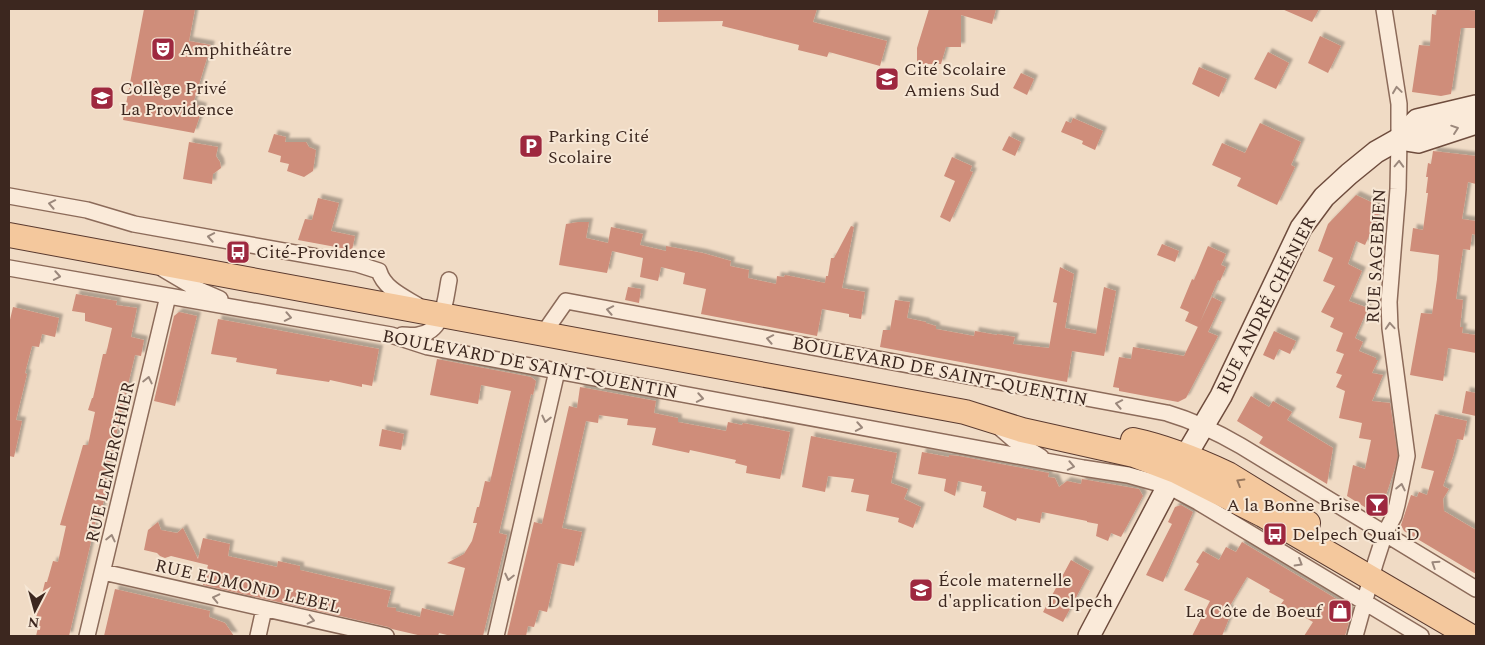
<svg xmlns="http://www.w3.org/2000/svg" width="1485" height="645" viewBox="0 0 1485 645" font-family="Spectral,serif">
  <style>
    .building { fill: #cf8d7a; filter: url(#shadow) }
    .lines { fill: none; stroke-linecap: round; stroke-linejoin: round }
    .street-casing { stroke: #8c6b5a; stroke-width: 18 }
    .secondary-casing { stroke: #6e4c3d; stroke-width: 24 }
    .primary-casing { stroke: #5a3a2f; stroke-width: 26 }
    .street { stroke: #faead9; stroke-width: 15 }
    .secondary { stroke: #faead9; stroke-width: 21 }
    .primary { stroke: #f4c89d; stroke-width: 24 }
    .oneway { stroke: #9b887c }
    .oneway2 { stroke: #98785e }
    .labels { text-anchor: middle; stroke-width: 4; stroke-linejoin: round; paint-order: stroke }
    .poi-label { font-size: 18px; fill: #3c271f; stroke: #f7e7d5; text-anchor: start }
    .street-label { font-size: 18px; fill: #3c271f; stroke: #f7e7d5 }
  </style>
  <defs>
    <filter id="shadow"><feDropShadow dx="4" dy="-4" stdDeviation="1" flood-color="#0004"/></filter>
  </defs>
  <rect width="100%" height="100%" fill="#f0dbc5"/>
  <path class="building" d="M144 9H195L189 41 211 45 193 104 203 107 194 133 123 120Z
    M658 9H817L813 22 887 41 880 66 829 52 827 57 798 50 799 45 722 26 723 21 658 22Z
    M929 9H996L992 24 961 15V47H946L941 64H917V48Z
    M1282 9H1319L1312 22Z
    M1437 9H1469V10L1476 11V28H1461L1451 94 1441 96 1412 92 1419 45 1430 46 1432 14 1436 15Z
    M1320 36 1341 46 1328 73 1308 63Z
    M1268 52 1289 63 1276 89 1254 79Z
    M1199 67 1227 79 1219 97 1192 84Z
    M1021 73 1034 79 1027 95 1013 88Z
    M1073 118 1103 131 1095 150 1082 144 1083 141 1061 132 1066 121 1071 123Z
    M1260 123 1301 142 1291 165 1295 167 1277 205 1237 186 1241 178 1212 165 1222 143 1245 153Z
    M274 134 286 137 285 142H306L309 147 316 150 313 171 304 177 287 171 289 164 280 162 281 156 268 152Z
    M1009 136 1021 142 1015 156 1002 150Z
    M189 142 218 147 216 156 220 162 221 168 213 174 212 184 183 179Z
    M1433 151 1476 156V184L1468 182 1462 219 1476 221V235L1472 234 1470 250 1463 249 1456 299 1463 300 1460 327H1463L1462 333 1476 335V353L1448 348 1443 381 1410 375 1421 313 1432 314 1437 279 1439 255 1410 251 1413 228 1423 230 1428 193H1426L1428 177H1426L1428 163 1431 164Z
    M952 157 972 166 970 171 973 172 950 222 940 217 955 181 944 176Z
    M1356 195 1382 207 1365 245 1356 241 1348 264 1362 271 1349 301 1368 308 1355 338 1363 342 1359 351 1376 358V360H1378L1372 373 1383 375 1372 401 1390 403 1398 456 1395 468 1379 516 1347 496 1353 465 1365 469 1371 440 1359 438 1362 423 1339 418 1345 391 1336 387 1342 375 1336 373 1344 354 1336 351 1343 333 1330 327 1334 318 1321 312 1335 286 1323 281 1333 258 1318 251 1328 224Z
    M318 198 339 203 331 231 355 236 352 250 298 240 305 219 312 220Z
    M578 222H589L586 238 608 243 611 227 643 234 640 245 666 251V246L703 253 731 261 730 266 749 270 748 278 776 284 777 276 784 277 785 275 825 283 826 276H828L831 258H834L851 226 854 227 842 288 865 292 861 319 849 317V314L822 309 817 336 701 314 706 289 683 284 685 273 661 267 658 281 640 277 643 258 612 251 607 273 559 265 566 224Z
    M1162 244 1179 251 1175 262 1157 255Z
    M1208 246 1226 254 1221 265 1226 267 1220 281 1218 280 1198 327 1185 321 1189 312 1180 308 1192 279 1194 280Z
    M1060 267 1074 274 1065 328 1096 334 1104 287 1116 291 1104 356 1072 351 1067 382 880 347 883 330H890L895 300 910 302 907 318 926 322V323L936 326V329L974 336 975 331 997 335V334L1015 337 1013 344 1049 348 1057 303 1053 302Z
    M628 287 641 289 639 303 625 300Z
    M76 294 117 301 116 305 137 308 131 337 144 340 141 356 135 355 105 483H108L100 517 97 516 69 636H36L40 619 36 618 45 582H47L53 561 58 562 66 526 60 525 83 445H88L95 412 88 410 92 398H93L103 354H106L112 328 85 321V313L72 311Z
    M1212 297 1222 302 1208 332 1218 336 1186 398 1178 402 1119 391V388L1113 387 1119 357 1131 359 1133 347 1184 356Z
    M13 307 59 318 55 337 42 334 39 347 32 346 25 373 27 374 16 420 22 421 14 457 9 456V324Z
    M179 312 197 316 175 406 154 401 174 316Z
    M218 319 379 349 372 386 362 384V387L330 380 329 382 276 374 277 369 236 362 237 358 211 354Z
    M1274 331 1296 341 1290 354 1279 349 1274 360 1263 355Z
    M437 359 531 377 536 381 533 395 531 394 499 533 507 535 483 636H451L439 633 438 636H422L392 629 388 627 203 585 208 565 171 556 165 558 160 556 157 553 144 550 148 530 158 522 161 530 177 533 183 528 198 559 203 538 230 544 228 556 277 567 278 561 300 566V570L391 591 387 607 396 608V611L420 617 422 608 453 616 465 568 447 563 464 554 472 541 477 523H473L477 507H479L485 481 490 482 511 391 481 385 478 404 430 395Z
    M580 387 656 401 654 413 678 418V422L726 431 728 422 742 425 743 423 790 432 780 479 746 473 747 466 735 463 736 460 690 450 689 453 652 445 656 428 627 425 628 419 599 415 598 423 586 421 562 528 582 532 574 566 558 563 547 612 539 610 534 627 528 626 526 636H507L534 522 542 524 569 406 577 408Z
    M1466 391 1476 393V416L1462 413Z
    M1251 396 1269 407 1273 401 1292 412 1287 420 1333 448 1327 484 1259 443 1263 437 1237 421Z
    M1435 414 1467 421 1463 440 1457 439 1453 456 1443 486 1449 489 1443 499 1444 511 1476 530V574L1404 531 1401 525 1411 495 1417 497 1419 492 1427 495 1434 471 1421 468Z
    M382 429 404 434 401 450 379 446Z
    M811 436 897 453 891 483 908 489 904 499 921 507 913 528 898 522 899 518 866 511 869 495 851 492 854 479 828 476 825 492 802 487Z
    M922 452 949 457V455L959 456 1049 473 1048 477 1055 478 1059 487 1067 481 1081 484 1082 479 1139 489 1143 496 1121 537 1111 533 1108 541 1096 536 1098 524 1087 522V521L1042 512 1040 523 1017 518 1016 521 983 507 986 492 981 491 982 486 958 481 955 496 944 491 946 479 918 474Z
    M1181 505 1193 512 1163 582 1146 575 1172 524 1168 522 1175 507Z
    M1242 542 1348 606 1351 615 1345 636H1304L1313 622 1281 604 1284 600 1269 592 1270 590 1247 577 1228 609 1232 611 1222 636H1192L1210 601 1184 590 1199 564 1196 562 1203 551 1219 560 1226 547 1236 552Z
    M1071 560 1090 571 1063 622 1043 612Z
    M115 589 210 611 209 617 225 623 234 636H104Z"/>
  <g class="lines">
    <g class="street-casing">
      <path id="street" d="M9 196 87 210 134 224 357 264 379 271C384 288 402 296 417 305
        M9 268 391 335 428 347 471 355 1083 468 1128 475 1168 486 1198 502 1421 636
        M163 269 197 289 220 299
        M543 334 566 301 1167 413C1194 421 1217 432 1241 446L1476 589
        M402 335C407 335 413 336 418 335 444 332 445 301 449 280
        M999 427 1014 440 1041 457
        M103 572 386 636
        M87 636 168 296
        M258 636 264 609
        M496 636 557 371
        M1355 636 1375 564 1385 533 1394 516 1397 505 1407 456 1390 328 1389 302 1398 189 1399 139V104L1384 9"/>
    </g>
    <g class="secondary-casing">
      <path id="secondary" d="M1399 139 1418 142 1476 123
        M1089 636 1168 486 1221 396 1301 228 1324 197 1349 174 1376 152 1399 139 1417 120 1476 106"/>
    </g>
    <g class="primary-casing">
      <path id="primary" d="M9 235 965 412 1022 430 1134 455 1176 471 1263 515 1470 636
        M1133 440C1166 447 1198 460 1228 474L1308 523"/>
    </g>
    <use href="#street" class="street"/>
    <use href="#secondary" class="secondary"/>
    <use href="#primary" class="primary"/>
  </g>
  <defs><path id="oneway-chevron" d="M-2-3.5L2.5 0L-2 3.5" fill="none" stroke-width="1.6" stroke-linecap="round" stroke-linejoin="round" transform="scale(1.25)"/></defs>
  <g class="oneway">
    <use href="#oneway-chevron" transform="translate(1397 90) rotate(-98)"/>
    <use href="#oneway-chevron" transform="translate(1455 129) rotate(-19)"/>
    <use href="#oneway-chevron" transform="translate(1399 164) rotate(-88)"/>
    <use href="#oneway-chevron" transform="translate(52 204) rotate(-169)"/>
    <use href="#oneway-chevron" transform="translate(211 237) rotate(-170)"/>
    <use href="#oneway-chevron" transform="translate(57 276) rotate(10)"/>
    <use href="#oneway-chevron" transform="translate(610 310) rotate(-169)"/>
    <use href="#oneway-chevron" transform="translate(288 317) rotate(11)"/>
    <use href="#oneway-chevron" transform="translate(1390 326) rotate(-94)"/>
    <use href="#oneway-chevron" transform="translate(770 339) rotate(-169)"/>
    <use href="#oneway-chevron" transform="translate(148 380) rotate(-77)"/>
    <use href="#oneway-chevron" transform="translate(700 398) rotate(10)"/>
    <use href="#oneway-chevron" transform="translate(1119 404) rotate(-169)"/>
    <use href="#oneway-chevron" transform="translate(546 419) rotate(103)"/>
    <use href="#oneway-chevron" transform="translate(859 427) rotate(10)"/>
    <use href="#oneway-chevron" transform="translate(1071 466) rotate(11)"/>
    <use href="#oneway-chevron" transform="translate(1401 487) rotate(-78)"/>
    <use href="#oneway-chevron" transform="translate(111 538) rotate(-77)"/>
    <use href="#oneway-chevron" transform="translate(1299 563) rotate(31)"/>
    <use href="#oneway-chevron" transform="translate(1435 564) rotate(-147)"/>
    <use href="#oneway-chevron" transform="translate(509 577) rotate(103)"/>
    <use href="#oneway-chevron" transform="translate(216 598) rotate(-167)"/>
    <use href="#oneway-chevron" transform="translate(311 620) rotate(13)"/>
  </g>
  <use class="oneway2" href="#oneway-chevron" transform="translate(1240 482) rotate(-149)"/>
  <defs>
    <g id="theatre-square" transform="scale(1.25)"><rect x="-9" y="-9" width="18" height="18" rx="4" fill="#9e283f" stroke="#f7e7d5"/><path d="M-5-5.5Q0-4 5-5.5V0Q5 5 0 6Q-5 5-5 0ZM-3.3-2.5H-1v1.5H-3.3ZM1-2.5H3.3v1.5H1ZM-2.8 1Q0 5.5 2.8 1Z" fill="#fff"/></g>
    <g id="school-square" transform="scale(1.25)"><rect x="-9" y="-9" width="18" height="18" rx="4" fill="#9e283f" stroke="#f7e7d5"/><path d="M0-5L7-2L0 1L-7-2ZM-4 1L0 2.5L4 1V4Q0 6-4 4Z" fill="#fff"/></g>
    <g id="parking-square" transform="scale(1.25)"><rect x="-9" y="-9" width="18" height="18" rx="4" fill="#9e283f" stroke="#f7e7d5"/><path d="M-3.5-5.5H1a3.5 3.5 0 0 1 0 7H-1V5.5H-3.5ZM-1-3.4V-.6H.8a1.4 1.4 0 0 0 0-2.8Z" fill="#fff"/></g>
    <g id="bus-square" transform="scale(1.25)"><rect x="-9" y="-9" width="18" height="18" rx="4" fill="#9e283f" stroke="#f7e7d5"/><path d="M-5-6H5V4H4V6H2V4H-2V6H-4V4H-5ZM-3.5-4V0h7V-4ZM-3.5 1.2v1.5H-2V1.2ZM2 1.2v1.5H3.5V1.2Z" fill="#fff"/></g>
    <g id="bar-square" transform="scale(1.25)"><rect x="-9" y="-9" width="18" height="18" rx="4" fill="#9e283f" stroke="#f7e7d5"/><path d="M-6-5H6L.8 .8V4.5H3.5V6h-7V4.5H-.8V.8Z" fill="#fff"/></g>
    <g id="shop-square" transform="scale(1.25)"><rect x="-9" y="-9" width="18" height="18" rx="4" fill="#9e283f" stroke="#f7e7d5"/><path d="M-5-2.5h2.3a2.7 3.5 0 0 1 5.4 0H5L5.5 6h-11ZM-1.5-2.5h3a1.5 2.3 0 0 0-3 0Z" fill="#fff"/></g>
  </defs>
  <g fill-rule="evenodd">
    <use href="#theatre-square" x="163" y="49"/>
    <use href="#school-square" x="887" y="79"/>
    <use href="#school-square" x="102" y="98"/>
    <use href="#parking-square" x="531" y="146"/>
    <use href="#bus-square" x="238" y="252"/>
    <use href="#bar-square" x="1377" y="505"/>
    <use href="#bus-square" x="1275" y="534"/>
    <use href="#school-square" x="921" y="590"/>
    <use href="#shop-square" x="1340" y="611"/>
  </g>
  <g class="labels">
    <g class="poi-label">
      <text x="180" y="55">Amphithéâtre</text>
      <text x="904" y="75">Cité Scolaire<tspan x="904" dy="21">Amiens Sud</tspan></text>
      <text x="120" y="94">Collège Privé<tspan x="120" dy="21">La Providence</tspan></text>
      <text x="548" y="142">Parking Cité<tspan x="548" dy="21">Scolaire</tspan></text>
      <text x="256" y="258">Cité-Providence</text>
      <text x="1360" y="511" text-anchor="end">A la Bonne Brise</text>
      <text x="1292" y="540">Delpech Quai D</text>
      <text x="938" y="586">École maternelle<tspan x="938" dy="21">d'application Delpech</tspan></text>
      <text x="1322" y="617" text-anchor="end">La Côte de Boeuf</text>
    </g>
    <g class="street-label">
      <text transform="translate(1376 256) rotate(-87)" y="6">RUE SAGEBIEN</text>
      <text transform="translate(1266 305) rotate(-63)" y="6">RUE ANDRÉ CHÉNIER</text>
      <text transform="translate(530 364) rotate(11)" y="6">BOULEVARD DE SAINT-QUENTIN</text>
      <text transform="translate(940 371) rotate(11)" y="6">BOULEVARD DE SAINT-QUENTIN</text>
      <text transform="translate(110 462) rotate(-77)" y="6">RUE LEMERCHIER</text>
      <text transform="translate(248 586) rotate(13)" y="6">RUE EDMOND LEBEL</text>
    </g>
  </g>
  <rect width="1485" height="645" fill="none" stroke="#3c271f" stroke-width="20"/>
  <g transform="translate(35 610) rotate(186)" stroke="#f7e7d5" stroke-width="4" paint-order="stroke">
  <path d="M0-4L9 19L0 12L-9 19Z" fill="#3c271f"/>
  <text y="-8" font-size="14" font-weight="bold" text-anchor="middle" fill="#3c271f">N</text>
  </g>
</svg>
